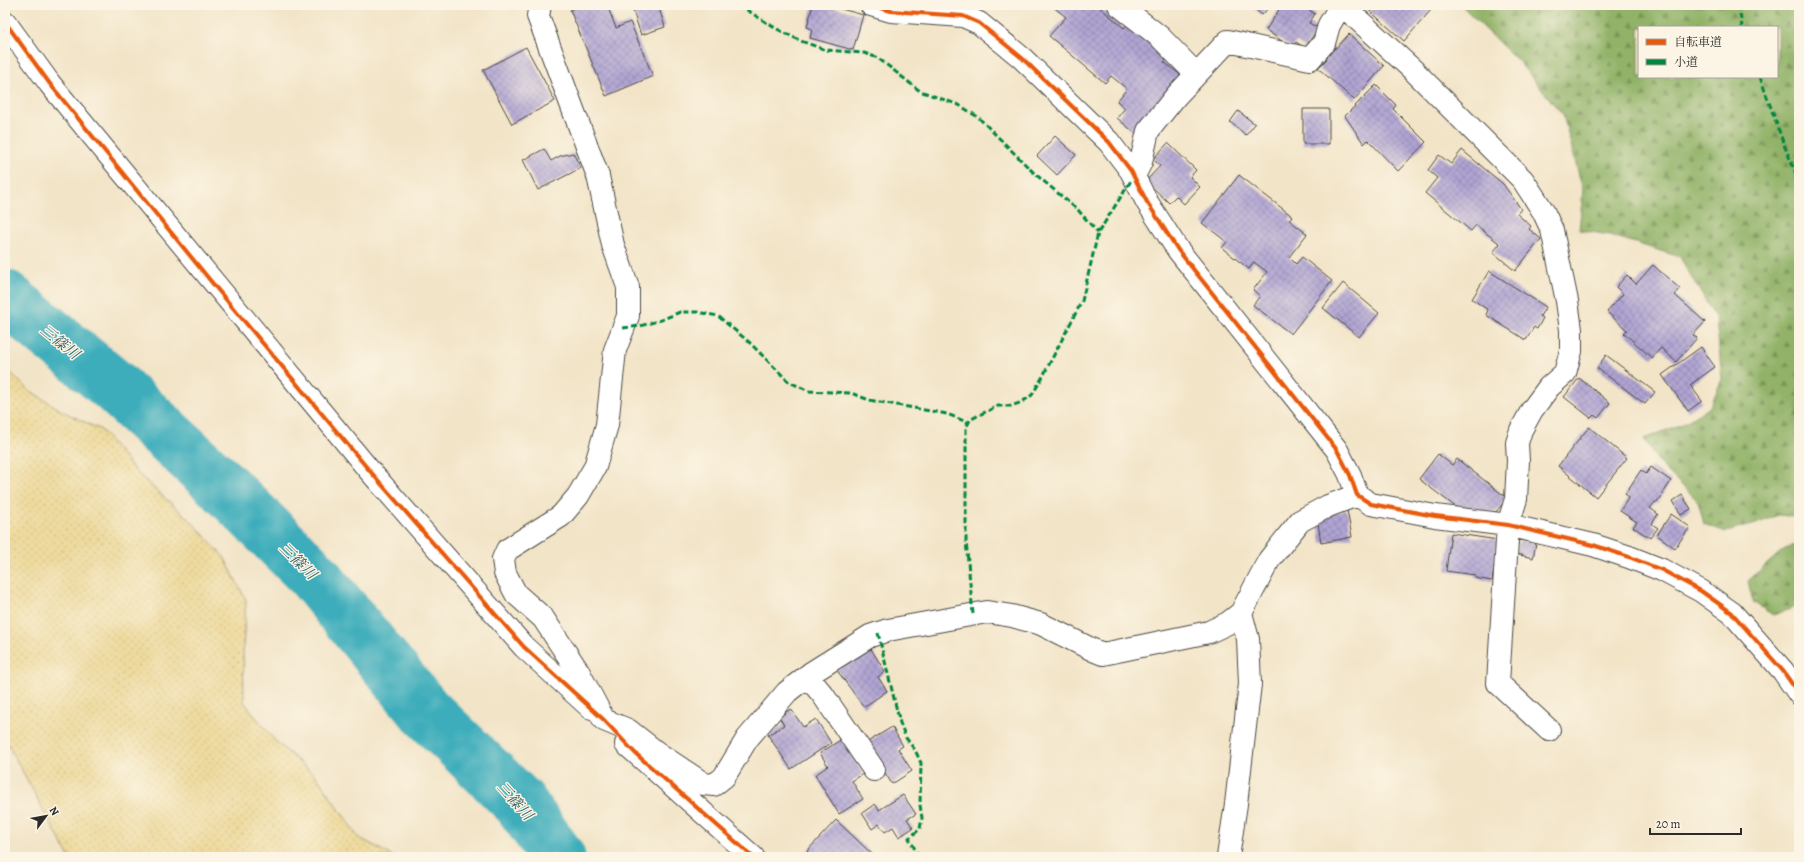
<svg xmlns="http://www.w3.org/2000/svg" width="1804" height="862" viewBox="0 0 1804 862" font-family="Alegreya,'Noto Serif JP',serif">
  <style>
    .forest { fill: url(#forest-firs); stroke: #5e6e49; fill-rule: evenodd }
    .sand { fill: url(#sand-dots); stroke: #8c8264 }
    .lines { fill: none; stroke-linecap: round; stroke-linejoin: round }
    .river { stroke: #3eadbb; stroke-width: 55 }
    .building { fill: url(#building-cross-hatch) }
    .minor-casing { stroke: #494742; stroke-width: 24 }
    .minor { stroke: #fff; stroke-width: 22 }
    .quiet { stroke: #00873e; stroke-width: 3; stroke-dasharray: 6 3; stroke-linecap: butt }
    .cycleway-casing { stroke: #fcf5e5; stroke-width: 6 }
    .cycleway { stroke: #e8590c; stroke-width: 4 }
    .labels { text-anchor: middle; stroke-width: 3; stroke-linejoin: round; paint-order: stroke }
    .water-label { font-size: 15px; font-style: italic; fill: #335f65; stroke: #fcf5e5 }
  </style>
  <defs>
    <pattern id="forest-firs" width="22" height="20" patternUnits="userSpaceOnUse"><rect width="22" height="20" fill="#91b267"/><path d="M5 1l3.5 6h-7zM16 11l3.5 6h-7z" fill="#779155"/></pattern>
    <pattern id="sand-dots" width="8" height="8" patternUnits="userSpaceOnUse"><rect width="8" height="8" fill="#eeda9e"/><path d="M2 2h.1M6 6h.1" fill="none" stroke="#cb8" stroke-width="1.8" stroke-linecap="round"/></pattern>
    <pattern id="building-cross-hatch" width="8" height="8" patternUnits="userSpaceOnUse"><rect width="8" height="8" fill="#b0a4d3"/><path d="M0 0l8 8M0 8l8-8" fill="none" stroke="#8f86ab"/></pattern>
  </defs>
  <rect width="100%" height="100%" fill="#fcf5e5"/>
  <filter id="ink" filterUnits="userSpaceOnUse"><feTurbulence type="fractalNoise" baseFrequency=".025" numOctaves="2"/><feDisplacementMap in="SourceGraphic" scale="8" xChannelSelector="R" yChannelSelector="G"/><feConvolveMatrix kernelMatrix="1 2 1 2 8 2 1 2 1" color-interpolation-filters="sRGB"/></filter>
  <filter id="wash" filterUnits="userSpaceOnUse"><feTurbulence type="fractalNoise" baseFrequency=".012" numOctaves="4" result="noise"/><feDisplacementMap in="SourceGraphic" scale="16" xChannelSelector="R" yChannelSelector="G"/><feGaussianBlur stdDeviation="0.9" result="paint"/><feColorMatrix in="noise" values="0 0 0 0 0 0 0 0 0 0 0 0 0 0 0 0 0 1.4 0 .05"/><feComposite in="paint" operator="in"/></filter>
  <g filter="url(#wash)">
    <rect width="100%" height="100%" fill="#f2e4c7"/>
    <path class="forest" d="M1461 5H1799V517L1778 515 1756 524 1726 532 1704 524 1698 501 1661 465 1644 439 1680 425 1710 407 1722 379 1716 319 1680 257 1610 235 1579 230 1583 190 1563 115 1518 61ZM1639 27H1777V77H1639Z
      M1799 542V606L1773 615 1753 602 1748 581 1782 551Z"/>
    <path class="sand" d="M5 367 26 388 62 411 101 430 138 474 191 521 224 557 246 600 243 647 244 702 275 741 317 777 358 837 394 857H69L5 739Z"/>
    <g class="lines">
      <path class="river" d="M5 297 115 387 229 492 313 575 425 711 520 803 558 857"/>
    </g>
    <g id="blocks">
      <path class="building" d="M580 5H607L616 28 630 22 653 76 606 96 570 10Z
        M651 5H658L665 27 641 35 633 11Z
        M813 5H827L863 15 853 50 810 38 812 29 807 27Z
        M1051 5H1097L1124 28 1130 22 1170 56 1164 62 1183 77 1135 133 1117 118 1125 108 1117 101 1127 89 1111 76 1105 83 1049 36 1066 17Z
        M1250 5H1271L1262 15Z
        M1282 5H1302L1315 14 1309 23 1318 28 1305 48 1296 42 1292 48 1266 30Z
        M1363 5H1425L1431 10 1404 41Z
        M1349 34 1384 66 1354 100 1318 68 1327 59 1322 54 1331 44 1335 49Z
        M526 47 555 101 512 124 483 70Z
        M1376 85 1396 105 1393 109 1426 142 1398 171 1368 140 1364 144 1345 116Z
        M1303 109H1329V144H1303Z
        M1238 111 1255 124 1246 135 1230 122Z
        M1055 136 1076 155 1057 175 1037 156Z
        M1168 143 1196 170 1190 177 1200 187 1184 204 1176 196 1169 203 1146 181 1160 166 1153 159Z
        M544 149 551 161 560 156 573 153 581 168 538 190 523 160Z
        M1462 150 1503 184 1521 209 1517 214 1531 226 1529 229 1541 239 1515 271 1493 252 1500 244 1476 225 1471 231 1425 193 1437 178 1428 170 1439 155 1451 164Z
        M1239 175 1292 216 1289 220 1307 234 1289 257 1296 264 1302 257 1332 281 1291 334 1253 305 1260 296 1253 290 1267 272 1254 262 1249 269 1222 248 1227 242 1202 223Z
        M1653 265 1680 289 1675 295 1705 322 1693 335 1697 338 1676 362 1661 348 1652 358 1624 333 1627 330 1607 312 1623 294 1616 287 1627 275 1636 284Z
        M1489 271 1546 307 1540 316 1543 318 1537 329 1534 327 1526 340 1486 315 1488 310 1472 299Z
        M1343 283 1379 313 1359 337 1323 308Z
        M1701 347 1715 367 1690 385 1702 401 1688 411 1662 375Z
        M1606 355 1655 392 1645 404 1597 368Z
        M1579 378 1610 403 1598 418 1594 415 1591 418 1564 397Z
        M1589 427 1627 458 1596 497 1558 466Z
        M1438 454 1452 465 1457 459 1507 498 1496 512 1461 511 1419 479Z
        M1651 467 1671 481 1657 503 1655 502 1650 508 1658 514 1652 524 1658 528 1650 538 1633 527 1637 522 1620 511 1629 497 1625 494 1641 470 1646 474Z
        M1682 495 1691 509 1681 515 1673 501Z
        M1347 510 1352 537 1321 543 1317 516Z
        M1671 514 1690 527 1675 548 1657 535Z
        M1451 533 1498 540 1492 581 1475 578V575L1446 571Z
        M1519 540 1536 543 1533 558 1516 554Z
        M870 647 885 672 878 677 887 691 864 707 836 669Z
        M791 709 803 727 816 719 831 743 791 769 768 735 784 725 779 717Z
        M892 727 903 746 898 749 912 771 892 784 866 743Z
        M842 739 863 774 852 781 863 799 839 814 815 775 828 766 820 753Z
        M903 795 916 814 907 819 913 828 899 837 893 827 885 832 879 824 872 829 862 813 875 804 879 810Z
        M836 820 875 857H813L807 851Z"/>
    </g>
  </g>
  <g filter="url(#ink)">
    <use href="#blocks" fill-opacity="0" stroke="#494742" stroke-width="1"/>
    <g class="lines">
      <g class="minor-casing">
        <path id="minor" d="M540 5 538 16 598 176 613 245 628 287V316L615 350 607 425 595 467 578 496 561 516 507 550 503 559 505 573 516 594 543 618 578 671 604 720 628 730 656 752 704 784 714 785 724 777 747 739 787 692 811 673 870 636 888 630 987 612 1012 616 1041 624 1093 650 1103 654 1209 632 1228 623 1241 613
          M871 5 891 11 963 16 979 23 1022 58 1109 142 1131 171 1147 202 1178 250 1337 450 1350 475 1357 495 1371 504 1435 516 1508 525 1593 545 1629 557 1662 570 1701 591 1732 613 1783 671 1799 694
          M1119 5 1160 37 1196 74
          M1342 5 1413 70 1523 180 1543 211 1552 230 1567 301 1571 330V351L1565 373 1549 387 1532 410 1521 430 1517 443 1518 461 1516 499 1508 525 1498 683 1549 730
          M5 22 50 84 369 470 524 647 591 708
          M1134 176 1141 162 1148 131 1176 96 1228 41 1310 59 1324 43 1329 25 1341 5
          M807 676 823 695 874 770
          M626 744 753 857
          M1228 857 1236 804 1250 684 1248 639 1241 613 1269 560 1300 521 1328 506 1357 495"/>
      </g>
      <use href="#minor" class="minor"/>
      <path class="quiet" d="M739 5 775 28 801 41 826 50 864 53 878 58 920 91 959 105 978 117 1034 173 1078 210 1098 233
        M1739 5 1742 27
        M1760 77 1783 142 1799 181
        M623 328 640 326 661 320 680 312H697L718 316 750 343 789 382 809 391 851 393 869 400 947 414 969 423
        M973 614 966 541V428L970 420 979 415 998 406H1011L1022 402 1032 395 1042 378 1082 301 1098 233 1134 176
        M878 633 900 723 906 738 915 750 921 763 920 805 922 818 920 829 909 838 919 857"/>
      <g class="cycleway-casing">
        <path id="cycleway" d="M871 5 891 11 963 16 979 23 1022 58 1109 142 1131 171 1147 202 1178 250 1337 450 1350 475 1357 495 1371 504 1435 516 1508 525 1593 545 1629 557 1662 570 1701 591 1732 613 1783 671 1799 694
          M5 22 50 84 218 290 369 470 524 647 604 720 635 753 753 857"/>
      </g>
      <use href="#cycleway" class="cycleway"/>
    </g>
  </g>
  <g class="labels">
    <g class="water-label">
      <text transform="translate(60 342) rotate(39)" y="5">三篠川</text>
      <text transform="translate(298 561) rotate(45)" y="5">三篠川</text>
      <text transform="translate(515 801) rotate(48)" y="5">三篠川</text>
    </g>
  </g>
  <rect width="1804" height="862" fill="none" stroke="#fcf5e5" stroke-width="20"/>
  <rect x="1638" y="26" width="140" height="52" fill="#fcf5e5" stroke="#a8a49b"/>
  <rect x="1646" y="39" width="20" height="6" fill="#e8590c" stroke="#a8a49b"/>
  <text x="1674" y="46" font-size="12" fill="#2b2b2b">自転車道</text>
  <rect x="1646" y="59" width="20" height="6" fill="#00873e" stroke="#a8a49b"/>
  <text x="1674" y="66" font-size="12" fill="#2b2b2b">小道</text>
  <g transform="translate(46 816) rotate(58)" stroke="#fcf5e5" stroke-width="3" paint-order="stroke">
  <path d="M0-3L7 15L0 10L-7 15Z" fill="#2b2b2b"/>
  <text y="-6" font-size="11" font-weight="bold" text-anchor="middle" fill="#2b2b2b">N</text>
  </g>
  <path d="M1650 828v6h91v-6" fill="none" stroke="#2b2b2b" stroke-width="2"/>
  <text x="1656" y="828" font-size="12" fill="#2b2b2b" stroke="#fcf5e5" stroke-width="3" paint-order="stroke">20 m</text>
</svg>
